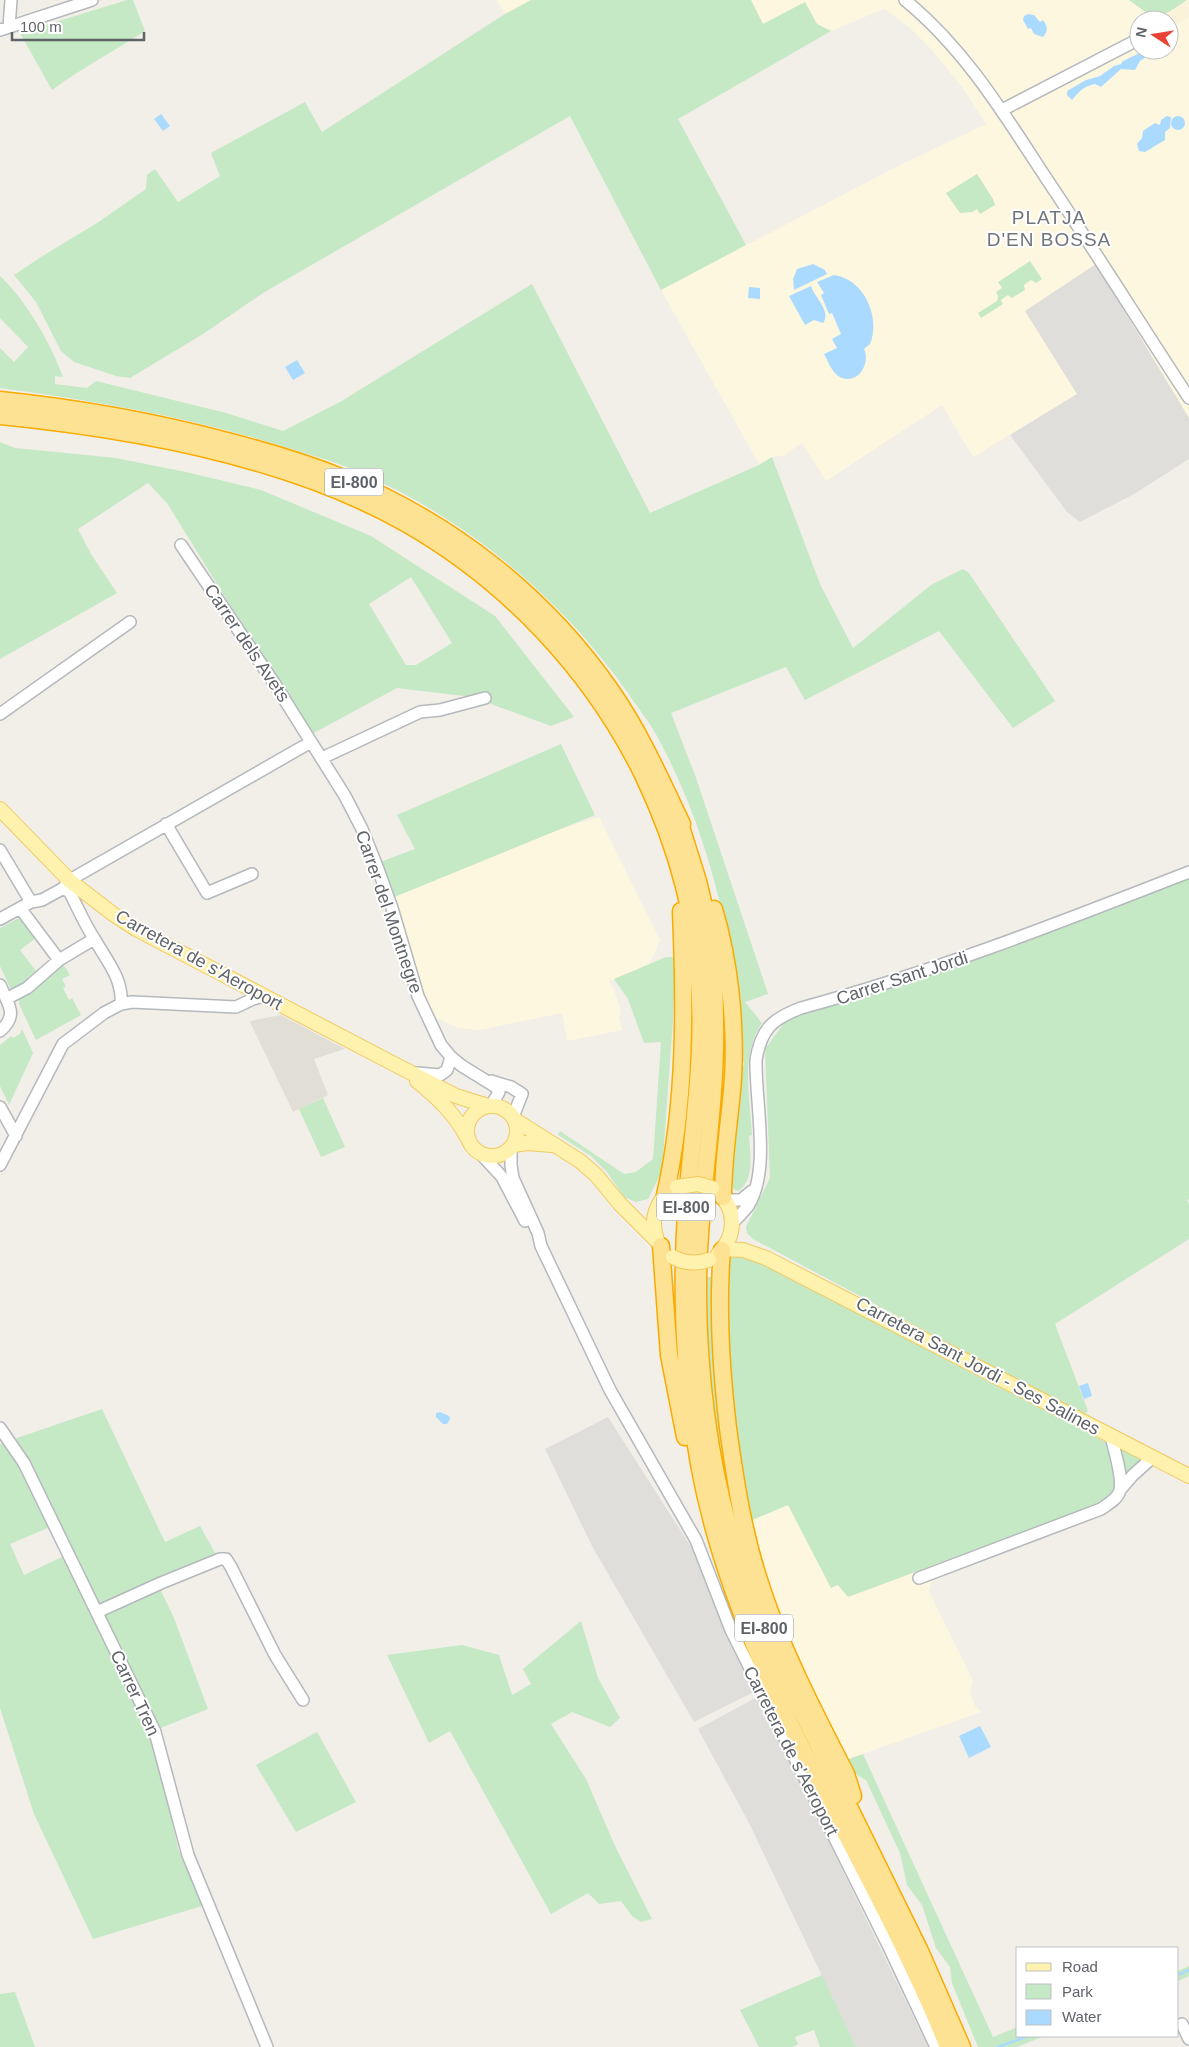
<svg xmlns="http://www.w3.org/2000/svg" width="1189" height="2047" viewBox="0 0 1189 2047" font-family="Arial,sans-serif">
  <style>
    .commercial { fill: #fef7e0 }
    .industrial { fill: #e0deda }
    .education { fill: #e1ded6 }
    .green { fill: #c5e8c5; fill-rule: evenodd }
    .sand { fill: #fbf3d9 }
    .water { fill: #aadaff }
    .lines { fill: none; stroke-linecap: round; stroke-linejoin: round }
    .stream { stroke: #aadaff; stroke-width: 2.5 }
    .minor-casing { stroke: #b5b8bc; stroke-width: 14 }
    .major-casing { stroke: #f2c960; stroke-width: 16 }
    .highway-casing { stroke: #f9ab00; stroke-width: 19 }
    .minor { stroke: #fff; stroke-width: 11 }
    .major { stroke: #fff2af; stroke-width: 14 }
    .highway { stroke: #fde293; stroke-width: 16 }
    .major-bridge-casing { stroke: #f2c960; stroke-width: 16; stroke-linecap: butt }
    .major-bridge { stroke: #fff2af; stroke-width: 14 }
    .labels { text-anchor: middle; stroke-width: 4; stroke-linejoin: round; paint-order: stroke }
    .shield { fill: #fff; stroke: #8f9295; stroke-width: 1 }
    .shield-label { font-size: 16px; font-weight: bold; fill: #5f6368 }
    .street-label { font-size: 18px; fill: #5f6368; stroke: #fff }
    .neighbourhood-label { font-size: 19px; letter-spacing: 1px; fill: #70757a; stroke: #fff }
  </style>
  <rect width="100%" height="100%" fill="#f1efe8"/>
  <path class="commercial" d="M497 0H531L505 14Z
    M751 0H1187L1163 16 1165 20H1139V50H1169V26L1170 27 1189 17V418L1096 264 1025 311 1077 394 973 457 942 405 826 481 802 443 783 456 772 457 759 464 661 290 896 167 986 124 962 87 932 50 909 27 884 9 831 31 817 24 805 2 763 24Z
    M599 817 660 940 649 965 609 982 614 990 621 1011 619 1017 622 1030 567 1041 562 1013 479 1030 458 1028 430 1015 392 898 451 872 559 829Z
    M788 1504 831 1588 838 1584 848 1597 927 1568 932 1579 929 1591 973 1681 970 1692 975 1706 981 1712 843 1761 774 1609 750 1521Z"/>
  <path class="industrial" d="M1096 264 1189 418V459L1134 494 1080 522 1067 512 1010 435 1077 394 1025 311Z
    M608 1417 691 1547 756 1691 694 1722 592 1546 545 1449Z
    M759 1696 809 1801 928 2047H856L749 1823 698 1729Z"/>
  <path class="education" d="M281 1015 345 1049 314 1059 328 1095 293 1112 250 1022 254 1020Z"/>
  <path class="green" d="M127 0H133L145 31C114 51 82 68 52 90L20 33Z
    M531 0H751L763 24 805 2 817 24 831 31 678 119 746 245 661 290 570 116 263 293 203 334 130 378 116 376 74 362 61 351 36 302 14 275 41 257 97 223 146 189 147 175 155 169 178 202 220 176 211 153 305 102 322 132 505 14Z
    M1129 0H1187C1183 5 1177 8 1171 11 1152 21 1145 11 1129 0Z
    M977 174 993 199 995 205 980 214 977 209 972 212 960 213 946 193Z
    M1030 261 1042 279 1036 283 1031 280 1024 285 1025 290 1012 298 1008 295 1001 300 1003 304 981 318 978 313 997 301 998 296 996 292 1002 288 998 282Z
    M0 276C26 300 51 344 63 377L55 376V384L87 388 96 381 226 413 283 431 340 402 532 284 650 513 759 465 772 457 820 584 853 648 931 585 963 569 969 573 1055 701 1013 728 939 631 805 700 786 667 671 713 695 775 768 994 745 1002 762 1023C740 1055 750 1099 752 1135L749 1136C750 1154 755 1178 739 1191L733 1189 732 1179H729L741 1065H744V1062H742L739 1001 741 1000V997H739C723 903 703 821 657 736 649 721 637 707 628 693 557 592 455 509 339 464 322 458 305 453 288 448 194 418 98 401 0 388V348L14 362 28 347 0 318Z
    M0 442 15 448 116 458 186 472 261 490 371 536 495 616 574 717 551 726 472 697 397 688 310 735 167 503 148 483 78 529 91 554 117 593 0 659ZM411 577 452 643 416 665H406L369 604Z
    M561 744 595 815 392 898 380 862 415 849 397 815Z
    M1189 878V1199L1187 1201 1189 1204V1239L1055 1324 1088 1411 1083 1415 753 1239 747 1233 746 1227 770 1178 765 1049 787 1019 921 978 1115 907Z
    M23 916 36 938 20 950 36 971 27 978 29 983 12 992 0 966V928Z
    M666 957H675L673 1020 662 1171 648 1199 636 1202 624 1197 607 1172 591 1156 558 1135 560 1131 624 1174 636 1172 653 1159 661 1042 644 1043 628 999 614 979Z
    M63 964 70 975 62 979 66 987 63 988 69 1000 72 998 81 1015 36 1040 19 1004V998L39 986 44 978Z
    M22 1029 33 1053 9 1105 0 1086V1045L11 1036 13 1038 20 1034Z
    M323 1098 345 1147 321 1157 299 1109Z
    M739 1254 771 1268 1107 1443 1113 1466 1116 1489 1100 1503 848 1597 838 1585 831 1588 788 1505 750 1521C742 1464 732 1408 728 1351 725 1319 722 1287 731 1256Z
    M706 1277H714L735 1519 717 1429 707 1345Z
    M102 1409 165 1542 200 1526 215 1553V1558L100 1607 11 1440Z
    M4 1443 22 1471 50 1527 10 1544 24 1575 64 1556 156 1746 178 1848 202 1906 93 1939 34 1814 0 1708V1444Z
    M1119 1448 1140 1458 1141 1462 1131 1471H1126L1121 1469Z
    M159 1587 174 1618 208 1709 158 1729 102 1614Z
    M581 1621 598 1678 620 1718 610 1727 572 1712 551 1724 586 1779 615 1846 652 1919 641 1922 632 1916 621 1901 599 1904 588 1893 551 1914 450 1731 429 1743 387 1655 462 1645 499 1655 512 1695 531 1684 523 1669Z
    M317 1732 356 1802 296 1832 256 1765Z
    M863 1754 993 2037 1018 2027V2036H1044L1017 2047H978L952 1983 950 1967 936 1948 922 1905 907 1885 900 1853 866 1780 849 1770 843 1761Z
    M1189 1966V1976L1178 1981V1971Z
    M822 1975 856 2047H820L814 2030 795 2037 798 2044 792 2047H759L740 2010Z
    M15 1992 35 2047H0V1994Z"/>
  <path class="sand" d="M1187 0H1189V17L1170 28 1169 20H1165L1163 16Z"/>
  <path class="water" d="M1028 14 1034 15 1040 22 1043 20C1047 26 1049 30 1043 37L1034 34 1031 28 1028 29 1023 20 1024 16Z
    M1146 50H1153L1154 52 1140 61 1135 70 1121 69 1101 87 1095 84C1082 87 1080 91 1072 100L1067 95V91L1086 80 1100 76 1114 66 1121 64 1123 61Z
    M161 114 170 126 163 131 154 119Z
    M1171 123a7 7 0 1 1 14 0a7 7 0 1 1-14 0Z
    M1167 116 1171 117 1170 128 1165 132V140L1145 152 1139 151 1137 144 1142 138 1143 131 1155 123 1160 125 1161 120Z
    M813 264 825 270 827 274 794 290 793 279 797 269Z
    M834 275C864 279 881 317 870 344L864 349C871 363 858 386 840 377 832 373 828 361 824 354L837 348 832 339 841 334 832 313 829 314 821 295 824 293 817 282Z
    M811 286C814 297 832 311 823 323L814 320 805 325 789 296Z
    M749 287 760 288V299L748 298Z
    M297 360 305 373 293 380 285 367Z
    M1088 1383 1092 1396 1084 1399 1079 1386Z
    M440 1412 449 1416 450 1419 447 1424H443L436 1417V1413Z
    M980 1726 991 1747 969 1758 959 1736Z"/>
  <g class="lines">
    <path class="stream" d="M1178 1975 1189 1970
      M998 2047 1028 2036"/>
    <g class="minor-casing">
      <path id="minor" d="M905 0C965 49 1004 114 1046 178 1095 251 1141 325 1189 398
        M9 27 11 0
        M0 30 92 0
        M1002 110 1139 39
        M181 545 276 686 345 796 362 829 378 869 392 908 418 996 441 1045 451 1057 462 1066 496 1087 499 1092 491 1106
        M0 714 130 622
        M322 758 420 712 440 710 485 698
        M166 824 207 893 252 874
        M0 850 31 902
        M62 889 69 891C78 908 85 925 95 940 107 961 123 979 121 1004
        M20 908 59 960
        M0 919 31 902 42 900 62 889 75 877 311 742
        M0 985C8 1004 19 1015 0 1031
        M6 999 27 988 59 960 94 939
        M417 1073 440 1075 447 1070 451 1057
        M491 1081 511 1087 522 1094 513 1117
        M0 1107 16 1136
        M511 1148V1165L513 1178 538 1233 541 1246 610 1390 696 1540 731 1630 888 1945 936 2047
        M482 1155 502 1177 525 1221
        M0 1165 63 1044 104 1013 121 1004 132 1002 236 1007 253 999 264 996
        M725 1200H741L752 1191
        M732 1223C738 1218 743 1212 748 1206 771 1170 755 1102 756 1060 761 1029 772 1019 801 1008 934 972 1061 922 1189 872
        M0 1428 24 1463 155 1732 188 1855 267 2047
        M1120 1490 1133 1475 1153 1457
        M919 1578 1101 1509C1108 1504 1118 1499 1120 1490 1123 1476 1114 1450 1111 1436
        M97 1612 161 1583 220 1559H226L231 1567 275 1655 303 1700
        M1182 2024 1189 2039"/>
    </g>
    <g class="major-casing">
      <path id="major" d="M0 809 70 881 113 914 136 929 394 1064 456 1096 488 1106
        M417 1081C438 1098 454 1113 467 1137
        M467 1131a25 25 0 1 1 50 0a25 25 0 1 1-50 0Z
        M515 1120 580 1161 596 1175 620 1204 657 1241
        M514 1145 527 1143 552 1145
        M715 1191C737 1206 737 1236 718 1254
        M657 1240C650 1221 655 1201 673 1189
        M723 1249 743 1250 766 1258 1189 1476"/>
    </g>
    <g class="highway-casing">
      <path id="highway" d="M0 400C77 408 152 421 227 441 266 451 304 462 341 477 450 521 545 595 612 692 641 734 660 778 682 824
        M0 416C132 429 291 458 407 524 508 582 592 671 643 775 677 846 698 921 700 999 703 1067 692 1133 687 1200 680 1288 684 1377 699 1464 737 1675 870 1851 948 2047
        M677 814C684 836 691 859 698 881 710 927 715 975 715 1022 717 1113 697 1204 698 1296 699 1397 715 1501 751 1596 761 1623 773 1650 785 1677L920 1951 962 2047
        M714 909C730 963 736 1024 733 1079 730 1119 723 1158 723 1197
        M665 1195C686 1103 685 1005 681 911
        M661 1246 669 1355 685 1437
        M722 1250C717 1310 721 1369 728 1428 735 1479 743 1531 759 1580 779 1644 815 1714 846 1774L853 1796"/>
    </g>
    <use href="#minor" class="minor"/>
    <use href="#major" class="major"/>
    <use href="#highway" class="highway"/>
    <g class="major-bridge-casing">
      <path id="major-bridge" d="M677 1187 698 1184 712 1188
        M673 1257C685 1264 696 1264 709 1260"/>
    </g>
    <use href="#major-bridge" class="major-bridge"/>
  </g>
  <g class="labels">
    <g class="shield">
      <rect x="325" y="468.5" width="58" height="27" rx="4"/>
      <rect x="657" y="1193.5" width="58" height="27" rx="4"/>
      <rect x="735" y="1614.5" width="58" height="27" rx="4"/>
    </g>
    <g class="shield-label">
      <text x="354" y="488">EI-800</text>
      <text x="686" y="1213">EI-800</text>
      <text x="764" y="1634">EI-800</text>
    </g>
    <g class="street-label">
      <text transform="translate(247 643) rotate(56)" y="6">Carrer dels Avets</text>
      <text transform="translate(389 912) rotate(71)" y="6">Carrer del Montnegre</text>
      <text transform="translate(199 960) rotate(29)" y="6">Carretera de s'Aeroport</text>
      <text transform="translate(902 978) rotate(-18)" y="6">Carrer Sant Jordi</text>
      <text transform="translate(978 1366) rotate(28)" y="6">Carretera Sant Jordi - Ses Salines</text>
      <text transform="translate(135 1693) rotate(65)" y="6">Carrer Tren</text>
      <text transform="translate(791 1751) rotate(63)" y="6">Carretera de s'Aeroport</text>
    </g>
    <g class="neighbourhood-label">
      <text x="1049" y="224">PLATJA<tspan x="1049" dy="22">D'EN BOSSA</tspan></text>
    </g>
  </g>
  <rect x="1016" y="1947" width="162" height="90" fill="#ffffff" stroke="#bfc1c3"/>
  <rect x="1026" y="1963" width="25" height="8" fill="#fff2af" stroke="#bfc1c3"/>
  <text x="1062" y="1972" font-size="15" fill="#5f6368">Road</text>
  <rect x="1026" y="1984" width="25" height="15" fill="#c5e8c5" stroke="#bfc1c3"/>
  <text x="1062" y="1997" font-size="15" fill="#5f6368">Park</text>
  <rect x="1026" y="2010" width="25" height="15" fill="#aadaff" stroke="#bfc1c3"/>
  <text x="1062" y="2022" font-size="15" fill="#5f6368">Water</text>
  <g transform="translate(1154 35) rotate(282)"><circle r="24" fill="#ffffff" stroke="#bfc1c3"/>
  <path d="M0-4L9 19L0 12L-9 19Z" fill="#ea4335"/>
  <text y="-8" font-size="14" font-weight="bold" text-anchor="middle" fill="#5f6368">N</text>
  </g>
  <path d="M12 32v8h132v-8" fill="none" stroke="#5f6368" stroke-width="2.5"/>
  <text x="20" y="32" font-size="15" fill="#5f6368" stroke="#ffffff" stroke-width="4" paint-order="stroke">100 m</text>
</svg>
